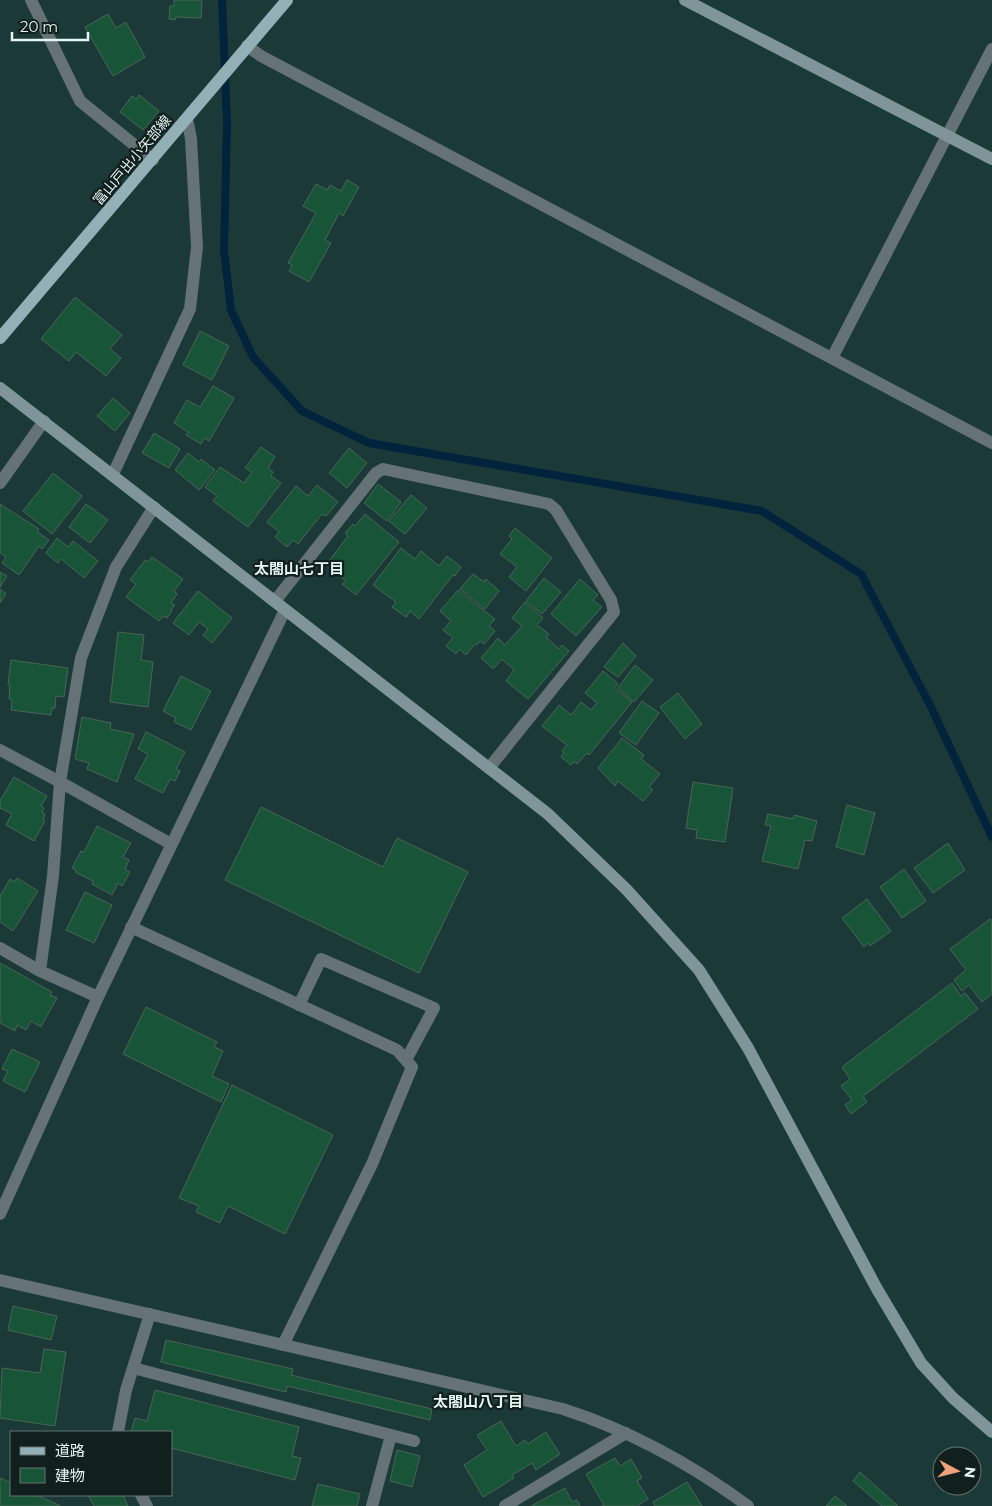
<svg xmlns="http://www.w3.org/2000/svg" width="992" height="1506" viewBox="0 0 992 1506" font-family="Montserrat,'Noto Sans JP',sans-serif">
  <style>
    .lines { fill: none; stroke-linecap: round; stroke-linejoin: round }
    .stream { stroke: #01243c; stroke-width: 8 }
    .building { fill: #185538; stroke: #4b6455 }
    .lane { stroke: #657276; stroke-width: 12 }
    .street { stroke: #657276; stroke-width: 12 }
    .secondary { stroke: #80959a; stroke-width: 12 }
    .primary { stroke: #94b0b7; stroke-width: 12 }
    .labels { text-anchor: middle; stroke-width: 4.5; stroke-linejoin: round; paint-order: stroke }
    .street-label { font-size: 14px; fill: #e4f5f3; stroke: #111f1d }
    .neighbourhood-label { font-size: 15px; font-weight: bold; fill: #e4f5f3; stroke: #111f1d }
  </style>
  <rect width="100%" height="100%" fill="#1b3a37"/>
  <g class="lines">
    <path class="stream" d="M222 0 227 123 224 251 231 310 253 357 302 411 369 443 762 511 861 574 930 705 992 837"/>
  </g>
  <path class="building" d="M174 0H202L201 18 176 17 175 20 169 19 170 6H174Z
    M108 14 116 28 126 22 145 57 113 76 85 27Z
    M139 95 159 111 143 130 120 112 132 96 136 99Z
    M347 180 359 187 343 216 339 213 325 240 331 243 309 282 289 271 292 265 288 263 316 213 303 206 316 184 327 190 330 185 341 191Z
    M75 297 122 335 110 349 121 358 106 376 76 352 69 361 41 339Z
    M200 331 229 346 212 380 183 365Z
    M213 386 234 398 209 441 204 438 201 444 186 435 188 432 174 423 187 400 200 407Z
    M113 398 130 413 115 431 97 416Z
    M154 433 180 449 169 468 142 453Z
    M261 447 275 457 268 468 273 472 271 476 281 483 248 527 213 501 217 496 205 487 220 467 244 483 252 472 245 468Z
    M349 448 367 463 347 488 329 473Z
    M188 453 199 462 201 459 215 470 199 490 175 470Z
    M53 473 82 496 52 534 23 511Z
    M378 484 401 502 387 521 364 503Z
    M317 485 338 502 326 516 322 514 298 544 293 540 287 547 275 537 279 532 267 522 296 486 308 496Z
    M411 495 427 508 405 534 389 521Z
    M0 504 39 529 37 532 49 540 42 549 39 546 19 575 2 563 6 557 0 553Z
    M86 504 108 520 90 543 69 527Z
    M365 514 399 542 356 595 342 584 346 581 326 565 348 536 345 533 353 524 355 526Z
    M515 528 552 558 526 591 509 577 517 567 500 554 512 539 509 536Z
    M57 538 68 547 73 541 98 561 84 578 61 559 58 563 46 553Z
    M401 548 415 559 421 551 439 566 447 556 461 567 455 576 453 575 419 619 410 611 406 617 392 607 396 602 373 585Z
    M152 557 183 579 174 591 177 594 171 603 175 605 171 610 172 611 167 618 163 616 159 621 126 597 136 584 130 580 145 560 148 562Z
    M0 572 7 576 0 587Z
    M473 574 484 582 486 579 499 591 485 609 460 589Z
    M544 578 561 592 542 614 526 601Z
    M580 579 598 595 593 600 602 607 576 636 551 614Z
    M0 589 6 594 0 603Z
    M458 590 495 619 489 626 495 631 484 644 480 641 477 645 475 644 466 655 459 649 456 654 446 646 453 638 443 630 451 621 440 611Z
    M198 591 232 618 212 643 203 635 208 629 199 622 189 635 173 623Z
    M525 602 543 618 537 625 549 634 546 637 559 649 562 645 569 651 528 699 506 681 514 670 502 659 493 669 481 658 498 638 505 645 522 626 512 618Z
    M118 632 144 635 141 660 153 662 148 707 110 702Z
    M623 643 636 656 618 677 604 667Z
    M11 660 68 668 64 697 56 696 55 708H52L51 715 11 710 12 700 9 699 10 685H8Z
    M635 665 653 680 634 702 618 688Z
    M603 671 618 684 615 688 632 702 589 755 587 753 577 764 574 762 571 765 561 757 564 753 562 751 567 745 542 726 559 705 571 715 581 702 591 710 597 703 585 693Z
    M181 676 211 691 191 730 174 722 176 718 163 711Z
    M678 693 702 724 685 739 660 707Z
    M642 701 659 713 636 745 619 733Z
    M82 717 111 723 110 729 134 734 117 782 87 769 89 763 75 759Z
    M146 732 185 752 176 769 180 771 175 781 170 779 163 793 135 779 148 754 138 749Z
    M622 738 644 755 641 759 660 774 649 787 653 790 643 801 618 781 615 786 598 768Z
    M14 777 47 796 41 806 44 808 42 812 45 814 43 819 45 821 34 841 6 825 12 814 0 808V801Z
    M693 782 733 788 725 842 696 838 697 830 686 828Z
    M847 805 875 813 864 855 836 847Z
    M261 807 383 867 397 838 468 872 419 973 225 880Z
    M768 814 793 819 794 815 817 821 812 841 805 840 798 869 762 861 771 826 765 825Z
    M97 826 131 843 123 857 129 860 125 869 130 872 122 886 118 883 112 895 92 884 93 881 75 872 76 870 72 868 81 851 84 852Z
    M948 843 965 870 933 893 914 868Z
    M904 869 926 901 902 918 880 887Z
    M17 878 38 891 13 931 0 922V896L10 879 15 882Z
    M85 892 112 905 94 943 66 930Z
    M867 899 891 931 870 946 868 943 864 947 842 918Z
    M990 919 992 922V994L982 1002 969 985 962 991 954 980 966 970 950 949Z
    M0 963 52 992 50 995 57 998 41 1027 31 1021 26 1030 17 1025 15 1031 0 1023 2 1019 0 1018Z
    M952 983 961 996 965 993 978 1009 863 1096 867 1102 851 1114 845 1105 852 1100 841 1086 850 1079 842 1067Z
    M146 1007 217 1042 214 1047 223 1051 212 1076 229 1084 221 1102 123 1054Z
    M12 1049 40 1062 25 1092 3 1081 8 1071 2 1069Z
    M232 1085 333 1135 285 1234 228 1206 220 1223 196 1212 199 1206 179 1198Z
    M13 1306 57 1316 51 1340 8 1330Z
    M166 1340 293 1369 291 1375 432 1409 430 1420 287 1386 286 1392 161 1362Z
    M44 1349 66 1352 55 1426 0 1418 2 1368 40 1373Z
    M155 1390 299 1427 292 1456 301 1458 295 1480 171 1448V1432H131L135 1418 147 1421Z
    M501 1421 516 1446 525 1440 528 1444 546 1432 560 1454 536 1470 532 1463 512 1475 514 1478 483 1497 464 1465 487 1450 477 1435Z
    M397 1450 420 1456 412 1487 390 1481Z
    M615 1458 620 1466 631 1459 642 1478 637 1481 648 1499 637 1506H601L604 1505 586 1474Z
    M860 1472 898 1506H882L853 1481Z
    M0 1478 11 1483V1495H36L61 1506H0Z
    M687 1482 702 1506H655L653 1502Z
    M318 1484 360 1494 357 1506H312Z
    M565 1488 572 1502 577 1500 580 1506H531Z
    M88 1495H123L128 1506H94Z
    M835 1496 847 1506H826Z"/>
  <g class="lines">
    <path class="lane" d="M299 1005 321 959 434 1008 406 1060
      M133 1368 414 1441
      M118 1432 126 1390 150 1314
      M141 1495 147 1506
      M372 1506 391 1435"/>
    <path class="street" d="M31 0 80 101 153 160
      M247 46 261 56 992 443
      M832 358 992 49
      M113 474 190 309 197 247 191 139 187 118
      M0 483 44 421
      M154 507 116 567 81 658 60 782 171 844
      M275 601 376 473 383 469 549 504 556 510 611 600 614 612 489 768
      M0 750 60 782 53 876 40 971
      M131 927 397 1050 412 1067 372 1164 283 1345
      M0 948 40 971 98 997
      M0 1214 98 997 285 610
      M0 1280 563 1409C631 1431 691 1464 748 1506
      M505 1506 626 1433"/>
    <path class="secondary" d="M685 0 992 159
      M0 388 548 814 626 889 699 970 748 1048 877 1289 921 1363 953 1398 992 1432"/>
    <path class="primary" d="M0 338 287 0"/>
  </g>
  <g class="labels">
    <g class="street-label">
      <text transform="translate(132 160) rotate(-50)" y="5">富山戸出小矢部線</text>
    </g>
    <g class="neighbourhood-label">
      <text x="299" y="574">太閤山七丁目</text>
      <text x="478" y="1407">太閤山八丁目</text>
    </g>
  </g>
  <rect x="10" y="1431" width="162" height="65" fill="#111f1d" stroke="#657573"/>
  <rect x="20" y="1447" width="25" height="8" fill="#94b0b7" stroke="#657573"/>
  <text x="55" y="1456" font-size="15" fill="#e4f5f3">道路</text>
  <rect x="20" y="1468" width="25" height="15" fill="#185538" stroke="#657573"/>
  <text x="55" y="1481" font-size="15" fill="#e4f5f3">建物</text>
  <g transform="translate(957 1471) rotate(97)"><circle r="24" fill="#111f1d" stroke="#657573"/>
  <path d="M0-4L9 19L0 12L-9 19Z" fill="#f0a27a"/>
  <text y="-8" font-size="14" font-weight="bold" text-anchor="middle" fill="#e4f5f3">N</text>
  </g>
  <path d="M12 32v8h76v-8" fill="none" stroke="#e4f5f3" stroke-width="2.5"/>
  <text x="20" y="32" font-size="15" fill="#e4f5f3" stroke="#111f1d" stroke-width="4" paint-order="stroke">20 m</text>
</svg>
